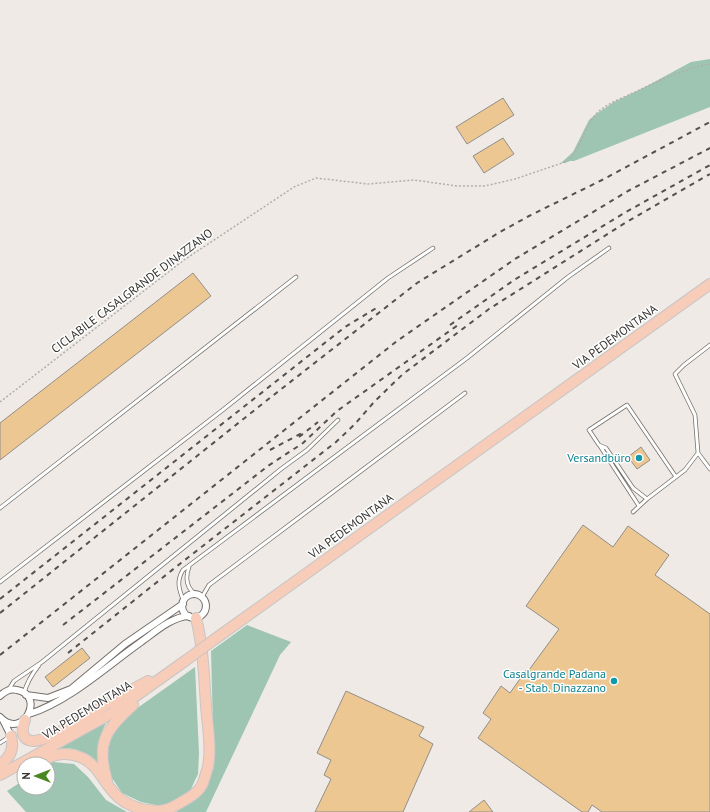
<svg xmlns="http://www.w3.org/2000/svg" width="710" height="812" viewBox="0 0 710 812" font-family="'PT Sans',sans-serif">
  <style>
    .green { fill: #9dc5b2 }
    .building { fill: #edc792; stroke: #928e89 }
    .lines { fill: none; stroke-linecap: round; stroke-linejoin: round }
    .lane-casing { stroke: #74706c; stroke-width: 4.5 }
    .street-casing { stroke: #74706c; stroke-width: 8 }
    .primary-casing { stroke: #c7c6c6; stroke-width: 12 }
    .path { stroke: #b2aeaa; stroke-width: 1.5; stroke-dasharray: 2 2; stroke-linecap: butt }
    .lane { stroke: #fff; stroke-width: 3 }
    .street { stroke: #fff; stroke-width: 6 }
    .primary { stroke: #f7ccb8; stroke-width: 10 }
    .rail { stroke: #54514f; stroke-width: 2; stroke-dasharray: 5 5; stroke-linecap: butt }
    .primary-bridge-casing { stroke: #c7c6c6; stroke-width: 12; stroke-linecap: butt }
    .primary-bridge { stroke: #f7ccb8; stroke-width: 10 }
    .culture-dot { fill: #0f9aa8; stroke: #fff; stroke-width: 1.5 }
    .labels { text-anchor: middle; stroke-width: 3; stroke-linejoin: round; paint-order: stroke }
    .street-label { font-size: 12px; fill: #363432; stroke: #fff }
    .culture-label { font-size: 12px; fill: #0d838f; stroke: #fff; text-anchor: end }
  </style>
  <rect width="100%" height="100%" fill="#efeae5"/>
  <path class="green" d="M710 59V107L574 161H568L566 163H561L573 152 589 120 596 114 614 102 645 87 691 62Z
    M247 625 291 642 280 655 206 812H176L199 795 214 768 211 651Z
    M195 667 199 753 198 774 190 791 182 798 161 806 141 802 122 793 112 778 108 764V749L114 731 122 719Z
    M106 723C98 739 96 747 99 765 86 751 75 746 56 749Z
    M53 762 74 764 88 777 106 800 127 812H26L7 791 24 780V788H48V765Z"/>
  <path class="building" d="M503 98 514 115 467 144 456 127Z
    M503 138 514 154 484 173 473 156Z
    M193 273 211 296 0 460V423Z
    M641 447 650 460 637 469 628 457Z
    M583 525 613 547 628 526 669 555 655 575 710 614V812H602L592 805 588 812H582L478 738 491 719 483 713 501 686 510 693 527 669 529 670 559 629 526 606Z
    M82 648 90 658 53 687 45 677Z
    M346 691 424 727 419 736 433 744 403 812H315L331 779 324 775 331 760 317 753Z
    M484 800 493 812H469Z"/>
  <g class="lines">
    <g class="lane-casing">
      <path id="lane" d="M600 446 639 506
        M698 453 695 415 675 374 684 365 710 345
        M647 499 633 488 606 448 599 445 589 430 627 405 676 477
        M0 508 296 277
        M633 512 647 499 685 470 698 453 710 469
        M189 567C185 578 186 587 195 594
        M0 582 224 409 388 278 433 248
        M202 597 209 585 465 393
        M184 602C179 590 176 581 183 570L467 358 568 277 609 248
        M9 689 14 681 42 662 281 469 307 450 338 420
        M24 693C27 682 32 674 39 665
        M0 743 9 737"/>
    </g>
    <g class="street-casing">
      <path id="street" d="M182 606a12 12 0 1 1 24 0a12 12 0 1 1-24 0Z
        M26 695 48 698 71 689 125 644 183 604
        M0 696C4 692 10 688 17 690 46 695 23 741 0 717
        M29 714C68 702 107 666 141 642 155 632 171 617 189 616
        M3 720 11 736"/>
    </g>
    <g class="primary-casing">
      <path id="primary" d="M215 639 710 284
        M25 720C22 728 20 740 33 741 50 741 89 715 105 705 119 697 133 689 148 681
        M0 764C11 758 14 748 11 736
        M35 764C50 756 63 750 80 757 100 764 105 789 122 800 127 804 135 807 141 809 156 812 165 812 178 804 187 799 199 793 203 783 205 776 209 766 209 759 211 742 207 723 206 705 204 676 203 646 196 618
        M0 775 112 713 185 661
        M107 781C96 743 105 730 133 705"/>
    </g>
    <path class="path" d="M0 402 184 260 294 187 316 178 368 184 414 180 457 186H485L515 179 568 161C582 147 584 125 598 112 608 103 622 98 633 93 658 81 683 69 710 64"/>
    <use href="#lane" class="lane"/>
    <use href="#street" class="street"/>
    <use href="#primary" class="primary"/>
    <path class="rail" d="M450 325 514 280 626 212 710 165
      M299 437 318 422
      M270 450 302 433
      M0 599 345 327 378 307
      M0 613 266 401 417 283 500 232 529 216 602 180 710 122
      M63 625 268 466 303 443 337 411 458 325
      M68 653 181 563 336 442 355 424 374 402 403 374 489 309 625 223 710 174
      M0 655 397 341 515 259 628 191 710 148"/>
    <g class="primary-bridge-casing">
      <path id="primary-bridge" d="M185 661 215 639"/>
    </g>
    <use href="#primary-bridge" class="primary-bridge"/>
  </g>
  <g class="culture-dot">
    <circle cx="639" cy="458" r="4"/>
    <circle cx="614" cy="681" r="4"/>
  </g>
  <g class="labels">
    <g class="street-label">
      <text transform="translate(132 291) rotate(-37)" y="4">CICLABILE CASALGRANDE DINAZZANO</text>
      <text transform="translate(615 337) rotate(-36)" y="4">VIA PEDEMONTANA</text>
      <text transform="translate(351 526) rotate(-36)" y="4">VIA PEDEMONTANA</text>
      <text transform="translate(87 710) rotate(-31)" y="4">VIA PEDEMONTANA</text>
    </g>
    <g class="culture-label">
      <text x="631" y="462">Versandbüro</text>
      <text x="606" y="678">Casalgrande Padana<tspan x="606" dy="14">- Stab. Dinazzano</tspan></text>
    </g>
  </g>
  <g transform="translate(36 776) rotate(270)"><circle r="19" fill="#ffffff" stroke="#afaead"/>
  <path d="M0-3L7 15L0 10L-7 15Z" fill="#4c8622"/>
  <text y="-6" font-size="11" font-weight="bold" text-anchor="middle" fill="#363432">N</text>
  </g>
</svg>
